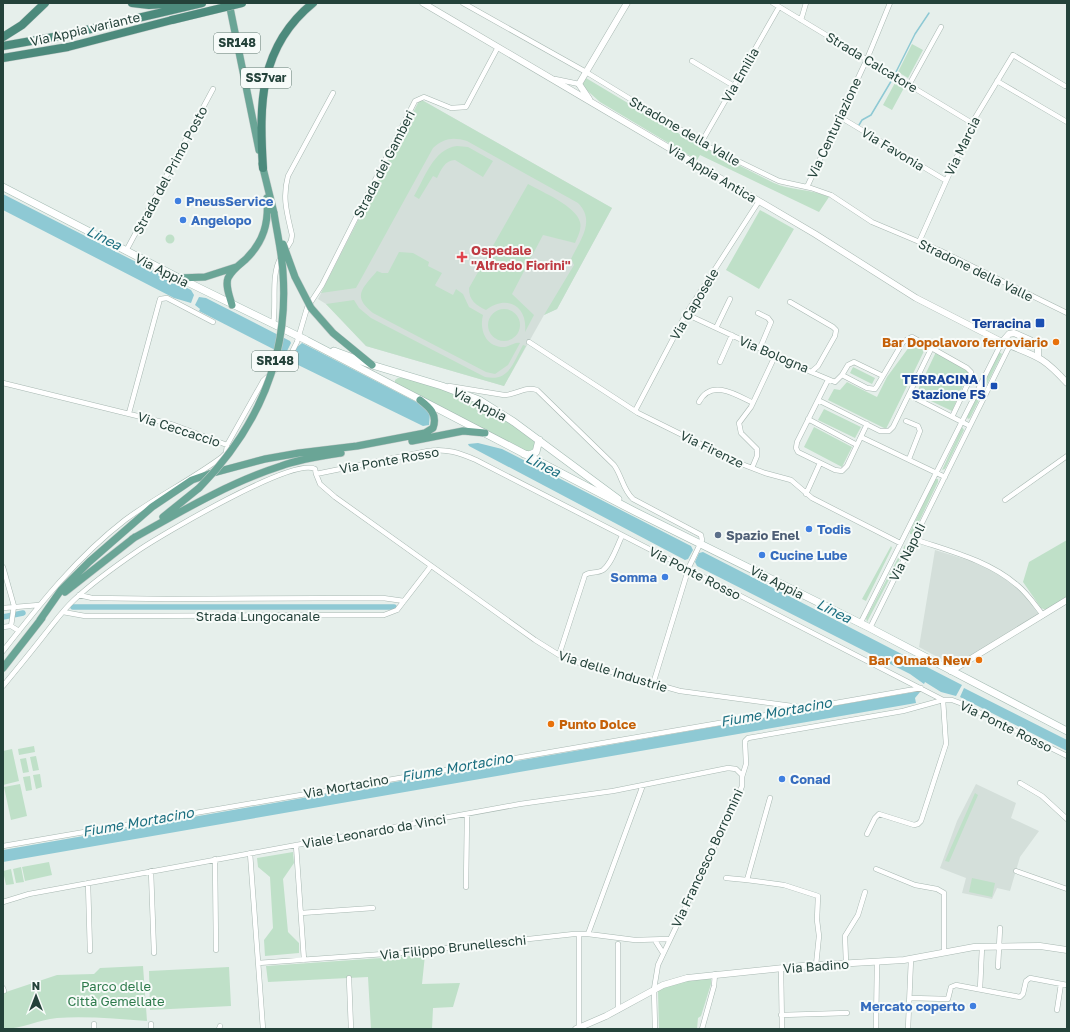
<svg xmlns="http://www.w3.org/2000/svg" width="1070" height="1032" viewBox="0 0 1070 1032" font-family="'Golos Text',sans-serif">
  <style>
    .built { fill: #d4dfda }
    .green { fill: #bfe0c8 }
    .water { fill: #8ec9d4 }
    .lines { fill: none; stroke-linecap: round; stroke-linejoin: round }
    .stream { stroke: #8ec9d4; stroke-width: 1.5 }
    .canal { stroke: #8ec9d4; stroke-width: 5.5 }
    .minor-casing { stroke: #a8b8b2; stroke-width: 5.5 }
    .tertiary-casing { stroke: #a8b8b2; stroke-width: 7 }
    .secondary-casing { stroke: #a4bbb3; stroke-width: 8 }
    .primary-casing { stroke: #c2cac8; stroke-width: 8 }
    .trunk-casing { stroke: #c2cac8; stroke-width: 9 }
    .minor { stroke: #fff; stroke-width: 4.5 }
    .tertiary { stroke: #fff; stroke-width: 6 }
    .secondary { stroke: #fff; stroke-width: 7 }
    .primary { stroke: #6aa596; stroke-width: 7 }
    .trunk { stroke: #4c8a7c; stroke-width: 8 }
    .primary-bridge-casing { stroke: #c2cac8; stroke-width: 8; stroke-linecap: butt }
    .trunk-bridge-casing { stroke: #c2cac8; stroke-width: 9; stroke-linecap: butt }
    .primary-bridge { stroke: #6aa596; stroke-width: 7 }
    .trunk-bridge { stroke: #4c8a7c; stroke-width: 8 }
    .shop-dot { fill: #3f7fe0; stroke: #f7fbf9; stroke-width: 1.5 }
    .health-dot { fill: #e0444e; stroke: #f7fbf9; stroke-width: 1.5 }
    .transit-dot { fill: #1a4fb4; stroke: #f7fbf9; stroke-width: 1.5 }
    .food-dot { fill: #e8710a; stroke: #f7fbf9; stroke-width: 1.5 }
    .service-dot { fill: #5c6f8a; stroke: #f7fbf9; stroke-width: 1.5 }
    .labels { text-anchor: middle; stroke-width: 4; stroke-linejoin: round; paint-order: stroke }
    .shield { fill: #f7fbf9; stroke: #637a73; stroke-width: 1 }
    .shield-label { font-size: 12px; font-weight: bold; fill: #24423a }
    .street-label { font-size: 13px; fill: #24423a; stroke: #f7fbf9 }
    .shop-label { font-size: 13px; font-weight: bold; fill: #366cbe; stroke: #f7fbf9; text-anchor: start }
    .health-label { font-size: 13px; font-weight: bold; fill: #be3a42; stroke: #f7fbf9; text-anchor: start }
    .transit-label { font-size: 13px; font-weight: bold; fill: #164399; stroke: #f7fbf9; text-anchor: end }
    .food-label { font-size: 13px; font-weight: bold; fill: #c56008; stroke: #f7fbf9; text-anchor: end }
    .service-label { font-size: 13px; font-weight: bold; fill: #4e5e75; stroke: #f7fbf9; text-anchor: start }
    .park-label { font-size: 13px; fill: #2d7a4b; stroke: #f7fbf9 }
    .water-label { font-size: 14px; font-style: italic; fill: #1c6f80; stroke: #f7fbf9 }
  </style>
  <rect width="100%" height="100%" fill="#e6efeb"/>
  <path class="built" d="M420 99 612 208 557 309 544 315 504 386 366 346 326 304 318 299Z
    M935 550 984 565 1019 588 1039 615 954 666 919 647Z
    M976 784 1016 803 1011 818 1039 831 1020 857 1010 891 997 888 992 899 962 893 966 878 940 868 957 821Z"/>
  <path class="green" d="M912 44 923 50 908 78 898 72Z
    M586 78 693 142 774 183C791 191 809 188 829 197L819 212 700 155 697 160 600 102 582 86V80Z
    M896 81 905 86 892 110 883 105Z
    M420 99 612 208 557 309 544 315 574 265 571 259C580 240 596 221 578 203L467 141C453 137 444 138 433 148L356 288 321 293Z
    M457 146 468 147 493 161 483 177 455 160C445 160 441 170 437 178L433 176 419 199 414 196C425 178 433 149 457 146Z
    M528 184C542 192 576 206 580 222 582 229 578 236 575 243L543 235 512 294 534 315 525 332C528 306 507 294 486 310 476 305 469 301 469 288Z
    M760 210 794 229 759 289 726 270Z
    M165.5 239a4.5 4.5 0 1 1 9 0a4.5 4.5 0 1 1-9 0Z
    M399 252 413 253 429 262 428 266 442 273 435 285 436 286 453 295 456 289 463 294 469 307 483 315C479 330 486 348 505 347 510 346 515 342 520 343L508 365 495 374 486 372 373 313C351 296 363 288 377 271L382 273H388Z
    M354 300 359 308 371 318 485 377C509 382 513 363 523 345L526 346 504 386 366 346 326 304Z
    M488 325a16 16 0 1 1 32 0a16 16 0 1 1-32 0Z
    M912 343 925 349 886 429 828 400 834 389 840 390 847 382 877 397 887 377Z
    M936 352 969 372 952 411 916 394Z
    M999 352 1002 354 970 418 968 419 967 417Z
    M853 367 875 378 872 384 850 373Z
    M398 378C405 377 414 381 422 383 467 395 499 413 535 442L534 449 527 453 395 385V380Z
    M824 409 861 427 855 438 818 420Z
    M814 427 852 447 842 467 804 447Z
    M962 427 964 430 945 469 942 470Z
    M935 479H938V482L913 534H910V532Z
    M1067 540V597L1046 610 1041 608 1023 582 1029 562Z
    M905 545 906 547 867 622 866 618Z
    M891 546 892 548 866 601 862 599Z
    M34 746 35 752 19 755 18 749Z
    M12 749 19 781 3 785V751Z
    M36 756 39 770 33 771 30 757Z
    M26 758 29 772 23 773 20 759Z
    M40 774 42 787 36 789 33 775Z
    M30 776 32 790 26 791 23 777Z
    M20 784 27 816 11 820 4 787Z
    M975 793 978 795 949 862 945 861Z
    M293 852 294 863 283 879 288 932 299 943V953L265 956 264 940 273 928 270 877 258 867 257 858Z
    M49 862 52 875 25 881 22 867Z
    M21 867 24 882 16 883 13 869Z
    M11 869 14 884 6 885 3 871Z
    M972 878 995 883 992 897 969 892Z
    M425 955 422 984 460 983 453 1007 433 1008 432 1029H371L368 977 268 982 266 966Z
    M143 966 147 1021C118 1019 87 1016 57 1018 38 1020 22 1029 3 1029V993L57 975 94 974 100 968Z
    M229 967 231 1006 150 1010 149 971Z
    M711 978V984L701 1016 698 1018 697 1029H659L658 991C673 980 693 980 711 978Z"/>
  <path class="water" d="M3 194 191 290 194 295 191 303 174 298 3 210Z
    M199 297 206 298 290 341 291 343 286 353 283 354 199 311 200 309 195 305Z
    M302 343 422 405 430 414 429 425 423 426 292 362V356L297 347Z
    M478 443 502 449 691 546 693 550 688 559 685 560 469 446 468 444Z
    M703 552 962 685 956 696 941 692 925 682 924 684 910 674 697 566 695 562 699 553Z
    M964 688 1067 740V751L960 697Z
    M914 692H920L915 698 916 703 3 862V850Z"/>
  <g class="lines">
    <path class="stream" d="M895 74 915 34 929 13
      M859 125 862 120 871 115 893 78"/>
    <path class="canal" d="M73 607H394
      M3 617 23 613"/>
    <g class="minor-casing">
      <path id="minor" d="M463 3 586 72 709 147 779 181 811 188 831 195 872 222 941 251 1067 313
        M773 3 972 123
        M801 20 806 3
        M692 61 734 86
        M555 79 579 84
        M997 81 1067 122
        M909 85 941 27
        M840 117 945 180
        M701 143 779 7
        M807 187 867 59 890 3
        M919 242 972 123 1013 55 1065 86
        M126 251 213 89
        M285 251 291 241 292 235C287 213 282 198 288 176L333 93
        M758 313 768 318 771 322 760 348
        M686 314 811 372 818 366 835 336 836 330 833 327 790 302
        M273 324C277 303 270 276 281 257
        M716 328 730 299
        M529 342 638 413 739 463 765 473 791 480 812 498 900 543
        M720 362 732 335
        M811 372 835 382 842 375
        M883 376 854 362 848 365 842 375 867 388 875 389 877 386 903 342 912 337 967 368 971 372V377L952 417
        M828 380 797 442 796 448 798 452 835 470 842 471 847 466 867 424
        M3 383 174 425 227 445 263 381 290 356 297 342 307 308 322 285 415 101 424 97 451 108 466 107 498 47
        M449 386 504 395C516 395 525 386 537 390L614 465C622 476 623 490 633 499L701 535 702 540 689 567 653 684
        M909 395 970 426
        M818 400 880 431H889L893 427 932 347
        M699 402C711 378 737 395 753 403
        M635 411 686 314 759 201
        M129 413 160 299 167 298 213 322
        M808 419 857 445
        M906 421 918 426 920 431 909 459
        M861 437 945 477
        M752 468 757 456V449L741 433 739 423 751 407 775 356
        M316 474 320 484 335 497 535 640 559 655 573 661 680 691 807 708 921 688
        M806 494 820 463
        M1005 500 1067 456
        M914 539C949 551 988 560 1017 585 1027 593 1035 605 1043 615
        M3 567 14 606 11 626
        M79 595 92 598 166 599 383 598 404 601
        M3 608 39 605
        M63 612 85 616 384 615 397 610 431 566
        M860 624 1002 342
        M3 627 11 626 19 631
        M870 628 1008 349 1011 346
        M3 651C40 604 77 557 125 520 156 497 191 480 222 457L226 453 227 445
        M559 655 585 575C590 571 597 574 603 570 612 563 617 546 622 536
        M3 686C17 669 31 652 45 634 54 623 63 610 74 600 93 582 117 565 139 550 163 534 293 457 315 469L316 474 428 451C446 448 460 453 476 460L943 700H952L960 703 1067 756
        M742 777 746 764 745 741 748 738 903 711 943 700
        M1020 783 1042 796 1067 819
        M770 798 747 880 784 885 818 896 817 920 819 936 816 965
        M867 834 875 818 879 814 914 825 918 824 921 821 946 744 943 700
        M296 845 304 960
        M3 846 807 708
        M250 853 263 1029
        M215 859 216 950
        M876 869 915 885 937 889 944 893V952
        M151 871 154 953
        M1016 871 1067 889
        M726 878 747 880
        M88 883 90 951
        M466 887 467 814
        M3 902 29 894 520 804 613 791 728 768 736 769 742 775V786L739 794 658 965 654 989 655 1029
        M301 913 373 908
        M579 934V1028
        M588 934 643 785
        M656 942 663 953
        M618 944V1010
        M258 963 412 952 574 934H588L635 940 669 939
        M846 963 845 936 858 915 865 892
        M998 967 1000 928
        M781 968 782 1029
        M349 978 351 1029
        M3 988 4 991
        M980 989 982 947
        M911 998 948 999 951 987 956 985 1020 997 1023 994 1026 981 1030 978 1067 985
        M1057 1010 1061 984
        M781 1015 847 1013
        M94 1024V1029
        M151 1029V1024
        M219 1029 220 1026
        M702 1029 714 986 715 974
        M876 1029 877 962
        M908 1029 911 959"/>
    </g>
    <g class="tertiary-casing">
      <path id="tertiary" d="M423 3 815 234 916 298 1002 342 1009 334 1014 333 1030 340 1038 347V356
        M589 99 579 84 627 3
        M1011 346C1040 357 1046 360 1067 383
        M951 671 1067 600
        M576 1029 606 1016 663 985 687 978 802 966 904 960 974 947 1040 946 1067 950"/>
    </g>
    <g class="secondary-casing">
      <path id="secondary" d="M3 187 179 278 306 340
        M302 338 636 512 870 628 1067 731
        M334 351 372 365 442 386 479 400 514 422 618 499
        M524 454 530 455 536 452 539 440"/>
    </g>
    <g class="primary-casing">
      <path id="primary" d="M229 3 259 150
        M262 164 274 213
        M179 278 205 277 236 267
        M232 305C230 297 225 286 228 278 232 270 239 265 245 260 264 242 269 222 267 198
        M311 308 333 333 372 365
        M412 441 463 431 485 433
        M163 517 199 488
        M132 539C180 512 228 483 281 466 300 459 321 456 341 453
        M65 592 135 537
        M40 620 61 590 89 562 152 507 192 480 209 474 265 459 299 453 357 446 425 433 433 428C438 414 429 407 420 400
        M3 668 42 618"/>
    </g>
    <g class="trunk-casing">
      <path id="trunk" d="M132 3 149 5 182 3
        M3 37 22 25 45 3
        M3 46 65 35 202 3
        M3 58 68 47 172 20
        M263 168C259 104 259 47 313 3"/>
    </g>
    <use href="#minor" class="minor"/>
    <use href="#tertiary" class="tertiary"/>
    <use href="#secondary" class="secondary"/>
    <use href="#primary" class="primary"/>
    <use href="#trunk" class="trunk"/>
    <g class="primary-bridge-casing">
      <path id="primary-bridge" d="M283 244 295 277 311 308
        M199 488C258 428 289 358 283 273 282 253 277 233 274 213"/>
    </g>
    <g class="trunk-bridge-casing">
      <path id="trunk-bridge" d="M172 20 242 3"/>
    </g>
    <use href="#primary-bridge" class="primary-bridge"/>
    <use href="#trunk-bridge" class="trunk-bridge"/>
  </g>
  <g class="shop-dot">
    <circle cx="178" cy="201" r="4"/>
    <circle cx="183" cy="220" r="4"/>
    <circle cx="809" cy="529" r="4"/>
    <circle cx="762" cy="555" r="4"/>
    <circle cx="665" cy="577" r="4"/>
    <circle cx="782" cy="779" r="4"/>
    <circle cx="973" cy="1006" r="4"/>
  </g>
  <path class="health-dot" d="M460 251h4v4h4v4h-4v4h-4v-4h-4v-4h4z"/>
  <g class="transit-dot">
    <rect x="1035" y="318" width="10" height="10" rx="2"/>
    <rect x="990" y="382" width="8" height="8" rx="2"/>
  </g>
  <g class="food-dot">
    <circle cx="1056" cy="342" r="4"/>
    <circle cx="979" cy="660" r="4"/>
    <circle cx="551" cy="724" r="4"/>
  </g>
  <circle class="service-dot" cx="718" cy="535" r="4"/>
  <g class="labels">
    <g class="shield">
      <rect x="214" y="33" width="46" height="20" rx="3"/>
      <rect x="241" y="68" width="50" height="20" rx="3"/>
      <rect x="252" y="351" width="46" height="20" rx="3"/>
    </g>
    <g class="shield-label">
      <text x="237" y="47">SR148</text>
      <text x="266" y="82">SS7var</text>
      <text x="275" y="365">SR148</text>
    </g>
    <g class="street-label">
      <text transform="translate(85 29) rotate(-13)" y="5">Via Appia variante</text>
      <text transform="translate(872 62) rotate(31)" y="5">Strada Calcatore</text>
      <text transform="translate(740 75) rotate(-60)" y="5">Via Emilia</text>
      <text transform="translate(834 128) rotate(-65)" y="5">Via Centuriazione</text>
      <text transform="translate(685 131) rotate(30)" y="5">Stradone della Valle</text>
      <text transform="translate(962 146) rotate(-64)" y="5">Via Marcia</text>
      <text transform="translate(893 149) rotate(31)" y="5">Via Favonia</text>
      <text transform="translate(384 164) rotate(-63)" y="5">Strada dei Gamberi</text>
      <text transform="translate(170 170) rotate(-62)" y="5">Strada del Primo Posto</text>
      <text transform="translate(712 173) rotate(31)" y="5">Via Appia Antica</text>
      <text transform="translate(162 270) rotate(27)" y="5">Via Appia</text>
      <text transform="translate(976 270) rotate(26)" y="5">Stradone della Valle</text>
      <text transform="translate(694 304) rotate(-59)" y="5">Via Caposele</text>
      <text transform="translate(774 354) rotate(23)" y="5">Via Bologna</text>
      <text transform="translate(480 404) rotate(27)" y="5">Via Appia</text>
      <text transform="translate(179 429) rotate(18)" y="5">Via Ceccaccio</text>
      <text transform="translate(712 449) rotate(26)" y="5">Via Firenze</text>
      <text transform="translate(389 460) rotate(-10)" y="5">Via Ponte Rosso</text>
      <text transform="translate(907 552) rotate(-63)" y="5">Via Napoli</text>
      <text transform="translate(695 573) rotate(27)" y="5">Via Ponte Rosso</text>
      <text transform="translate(777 582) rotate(27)" y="5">Via Appia</text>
      <text x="258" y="621">Strada Lungocanale</text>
      <text transform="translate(613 671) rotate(17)" y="5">Via delle Industrie</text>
      <text transform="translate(1006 726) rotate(26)" y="5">Via Ponte Rosso</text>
      <text transform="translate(346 786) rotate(-10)" y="5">Via Mortacino</text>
      <text transform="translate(374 831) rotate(-10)" y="5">Viale Leonardo da Vinci</text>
      <text transform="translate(707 858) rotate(-65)" y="5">Via Francesco Borromini</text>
      <text transform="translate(453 947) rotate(-6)" y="5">Via Filippo Brunelleschi</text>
      <text transform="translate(816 966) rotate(-4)" y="5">Via Badino</text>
    </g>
    <g class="shop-label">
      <text x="186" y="206">PneusService</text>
      <text x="191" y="225">Angelopo</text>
      <text x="817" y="534">Todis</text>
      <text x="770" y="560">Cucine Lube</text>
      <text x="657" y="582" text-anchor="end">Somma</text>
      <text x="790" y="784">Conad</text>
      <text x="965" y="1011" text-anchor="end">Mercato coperto</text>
    </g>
    <g class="health-label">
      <text x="471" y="255">Ospedale<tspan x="471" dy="15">"Alfredo Fiorini"</tspan></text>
    </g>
    <g class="transit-label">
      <text x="1031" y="328">Terracina</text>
      <text x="986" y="384">TERRACINA |<tspan x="986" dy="15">Stazione FS</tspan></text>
    </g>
    <g class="food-label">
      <text x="1048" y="347">Bar Dopolavoro ferroviario</text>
      <text x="971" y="665">Bar Olmata New</text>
      <text x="559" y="729" text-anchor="start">Punto Dolce</text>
    </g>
    <g class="service-label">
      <text x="726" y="540">Spazio Enel</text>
    </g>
    <g class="park-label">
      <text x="116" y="991">Parco delle<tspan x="116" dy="15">Città Gemellate</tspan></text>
    </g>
    <g class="water-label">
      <text transform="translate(104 238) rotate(27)" y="5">Linea</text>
      <text transform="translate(543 465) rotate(27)" y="5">Linea</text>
      <text transform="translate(834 611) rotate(27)" y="5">Linea</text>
      <text transform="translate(776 712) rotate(-10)" y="5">Fiume Mortacino</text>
      <text transform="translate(457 767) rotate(-10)" y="5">Fiume Mortacino</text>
      <text transform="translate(138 822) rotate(-10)" y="5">Fiume Mortacino</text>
    </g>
  </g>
  <rect width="1070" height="1032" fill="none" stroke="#24423a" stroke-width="8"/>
  <g transform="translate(36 996)" stroke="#f7fbf9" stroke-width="3" paint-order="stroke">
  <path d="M0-3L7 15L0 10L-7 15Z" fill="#24423a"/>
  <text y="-6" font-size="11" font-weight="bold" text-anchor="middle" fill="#24423a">N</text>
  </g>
</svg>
